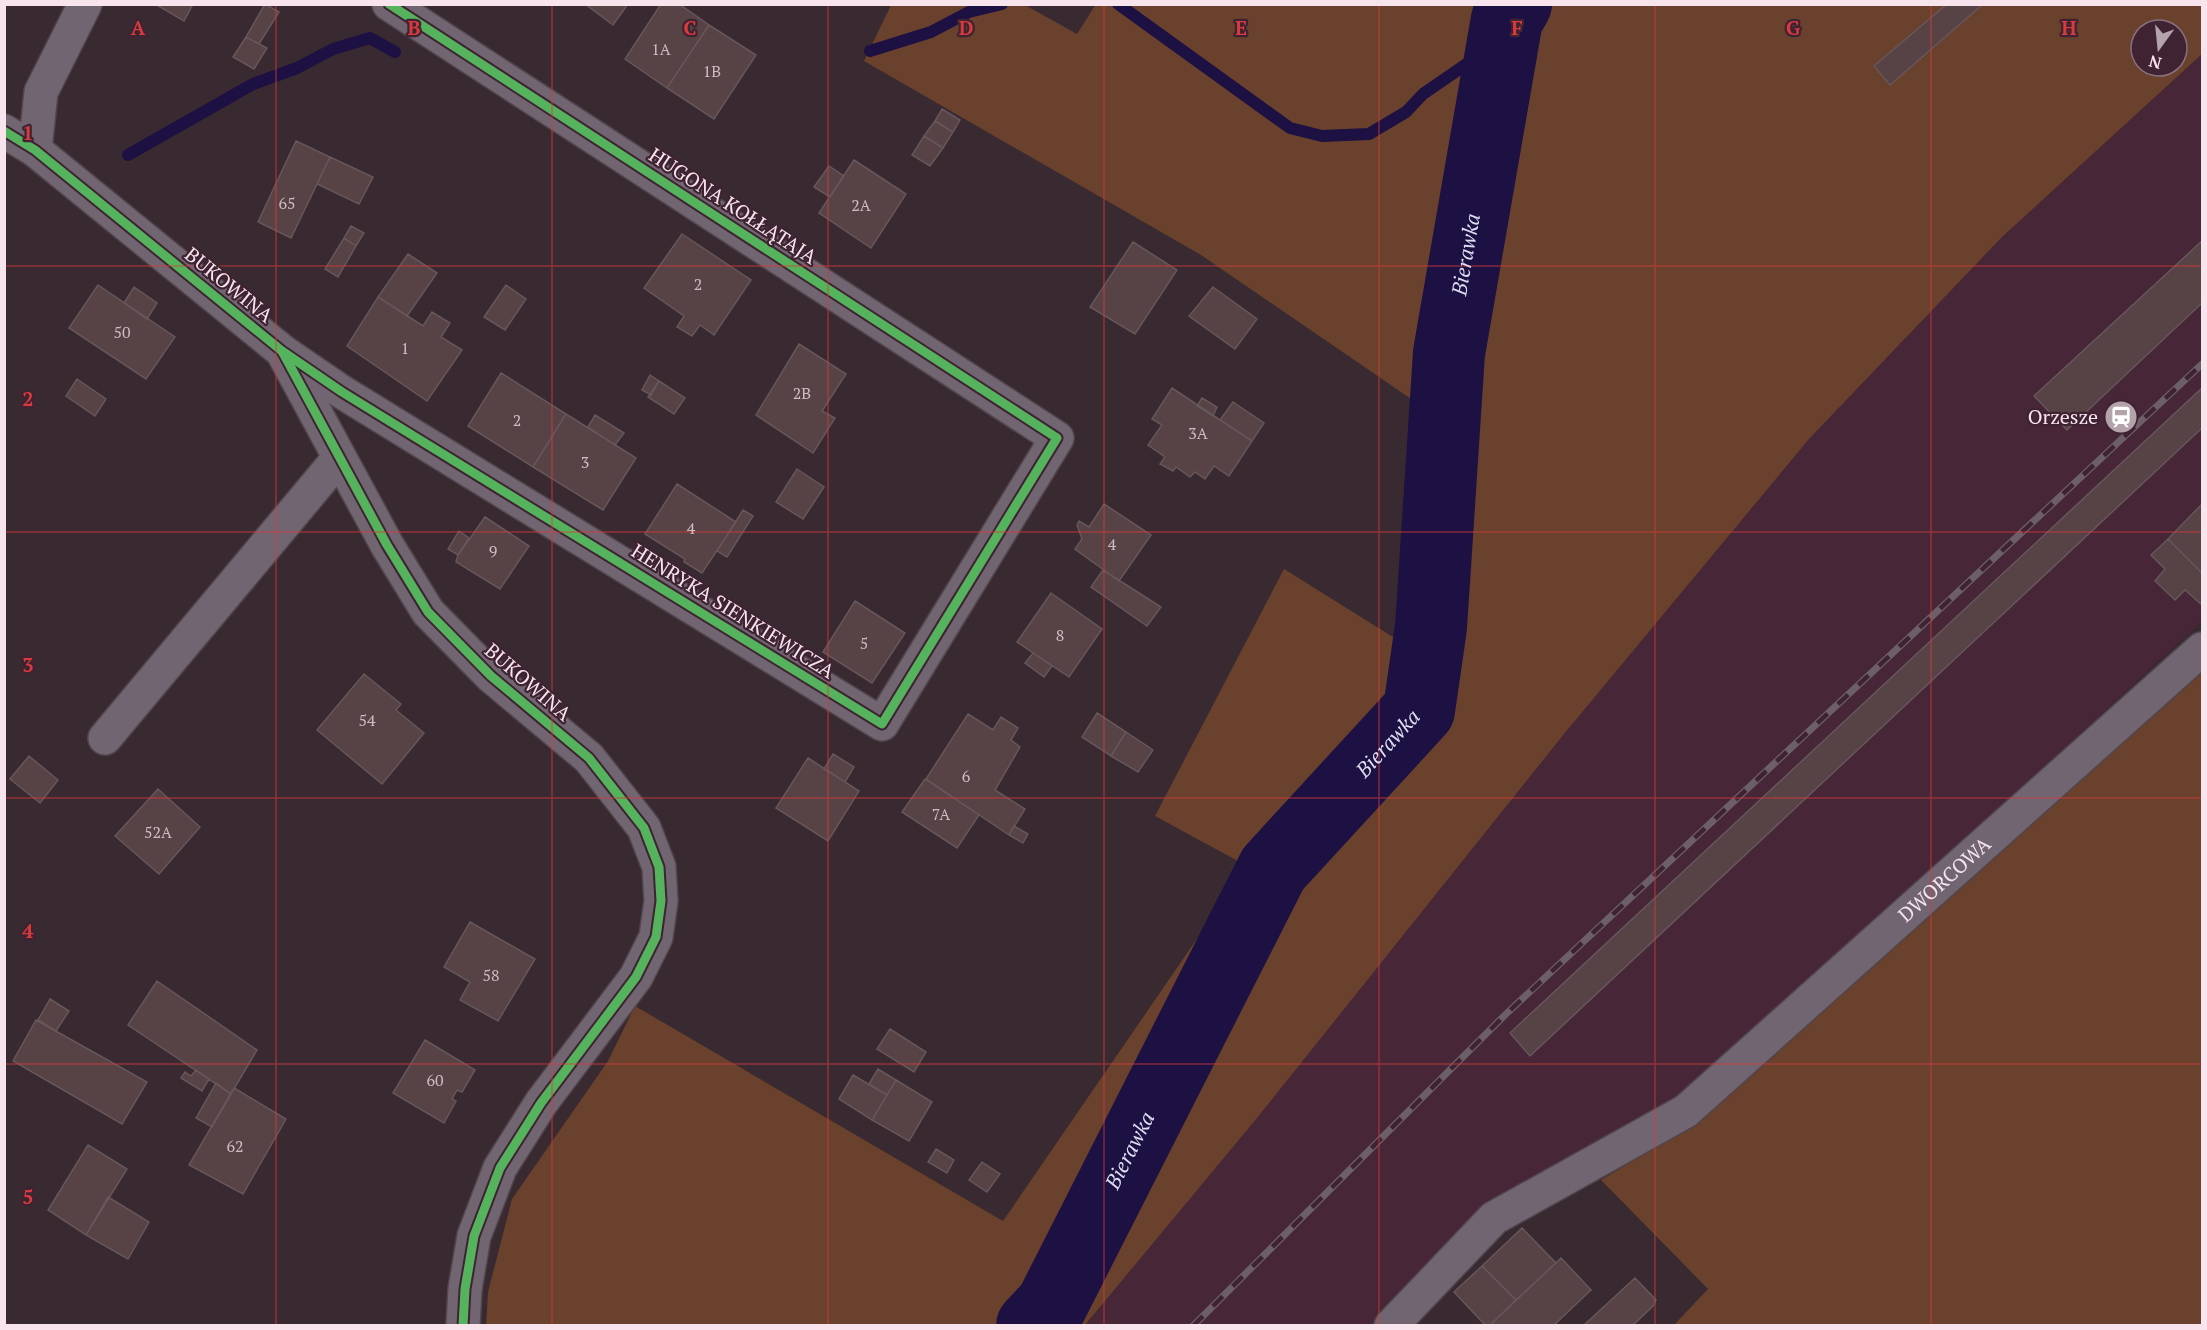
<svg xmlns="http://www.w3.org/2000/svg" width="2207" height="1330" viewBox="0 0 2207 1330" font-family="'PT Serif',serif">
  <style>
    .built { fill: #462637; fill-rule: evenodd }
    .green { fill: #69412c; fill-rule: evenodd }
    .lines { fill: none; stroke-linecap: round; stroke-linejoin: round }
    .stream { stroke: #1d1043; stroke-width: 12 }
    .river { stroke: #1d1043; stroke-width: 72 }
    .building { fill: #574246; stroke: #66575b; stroke-width: 1.5 }
    .minor-casing { stroke: #52454b; stroke-width: 36 }
    .minor { stroke: #716572; stroke-width: 33 }
    .rail-casing { stroke: #6c5f68; stroke-width: 7 }
    .rail { stroke: #3f2332; stroke-width: 4.5; stroke-dasharray: 14; stroke-linecap: butt }
    .cycleway-casing { stroke: #3f2332; stroke-width: 13 }
    .cycleway { stroke: #56b35d; stroke-width: 9 }
    .grid { fill: none; stroke: #d93b3c; stroke-width: 1.5; stroke-opacity: 0.55 }
    .labels { text-anchor: middle; stroke-width: 4.5; stroke-linejoin: round; paint-order: stroke }
    .number-label { font-size: 16px; fill: #cfbcc3 }
    .street-label { font-size: 20px; fill: #f7e4ed; stroke: #3f2332 }
    .poi-label { font-size: 20px; fill: #f7e4ed; stroke: #3f2332; text-anchor: end }
    .water-label { font-size: 21px; font-style: italic; fill: #dddef0; stroke: #3f2332 }
    .grid-label { font-size: 20px; text-anchor: middle; font-weight: bold; fill: #d93b3c; stroke: #3f2332; stroke-width: 4.5; stroke-linejoin: round; paint-order: stroke }
  </style>
  <rect width="100%" height="100%" fill="#392931"/>
  <path class="built" d="M2202 5V621L1682 1100 1376 1325 1085 1326 1099 1309 1758 97ZM2141 30H2177V66H2141Z"/>
  <path class="green" d="M1096 4 2202 5V54L2002 237 1809 439 1564 734 1257 1118 1085 1325 486 1326 488 1292 512 1199 608 1061 635 1006 1003 1221 1247 866 1155 816 1284 569 1401 642 1417 403 1201 255 864 61 891 5H1025L1077 34ZM2141 30H2177V66H2141Z
    M2202 671V1325H1674L1708 1289 1601 1180 1692 1125Z"/>
  <g class="lines">
    <path class="stream" d="M1118 4 1290 128 1322 136 1369 134 1406 112 1423 94 1503 39
      M870 51 931 32 969 12 1002 4
      M128 155 253 84 297 68 333 49 370 38 395 52"/>
    <path class="river" id="s1" d="M1032 1326 1051 1306 1273 869 1419 710 1431 627 1449 353 1507 19 1516 4"/>
  </g>
  <path class="building" d="M155 4H193L184 21Z
    M265 4 279 12 259 44 246 37Z
    M585 4H628L613 25Z
    M661 4H679L709 25 667 88 625 59Z
    M1947 4H1983L1890 85 1874 66Z
    M709 25 756 55 714 119 667 88Z
    M246 37 267 48 254 69 233 57Z
    M942 109 960 120 953 132 935 121Z
    M935 121 953 132 943 148 924 136Z
    M924 136 943 148 930 166 912 155Z
    M296 141 330 157 291 238 258 222Z
    M330 157 373 177 359 204 317 184Z
    M854 160 906 194 871 248 819 213Z
    M829 166 844 176 830 197 814 187Z
    M351 226 364 233 356 246 344 238Z
    M682 234 751 280 714 335 700 325 692 336 677 327 684 316 644 288Z
    M344 238 356 246 338 277 325 269Z
    M2202 241V303L2067 430 2034 396Z
    M1133 242 1177 270 1135 334 1090 307Z
    M408 254 437 273 407 316 378 297Z
    M98 285 175 337 146 379 69 328Z
    M506 285 526 299 505 330 484 317Z
    M134 287 157 303 147 319 124 303Z
    M1213 287 1257 319 1235 349 1189 316Z
    M378 297 423 326 432 312 450 323 441 337 462 350 427 401 347 346Z
    M799 344 846 374 822 411 835 418 813 453 756 415Z
    M501 373 566 414 533 467 468 426Z
    M650 375 659 381 651 395 642 390Z
    M77 379 106 399 95 416 66 396Z
    M659 381 685 398 674 414 648 397Z
    M1172 388 1252 441 1229 476 1214 466 1205 479 1195 472 1190 477 1176 467 1173 471 1160 464 1165 457 1148 445 1162 425 1152 419Z
    M2202 388V428L1530 1056 1510 1033Z
    M1202 398 1217 407 1213 416 1197 406Z
    M1233 402 1264 423 1252 441 1220 420Z
    M566 414 636 458 603 510 533 467Z
    M595 415 624 433 615 445 588 427Z
    M797 469 824 487 803 519 776 502Z
    M677 484 736 522 702 573 684 562 685 559 645 534Z
    M1104 504 1151 535 1119 581 1075 549 1082 539 1077 525 1079 521 1089 527Z
    M2202 504V573L2168 539Z
    M743 510 753 516 727 557 717 551Z
    M485 517 529 546 500 589 456 562 458 555Z
    M459 531 469 538 458 555 448 549Z
    M2168 539 2202 573V602L2201 604 2185 590 2175 600 2155 581 2165 569 2151 555Z
    M1103 570 1161 607 1147 626 1091 587Z
    M1051 593 1102 629 1069 677 1017 642Z
    M855 601 905 633 872 683 823 652Z
    M1033 653 1052 666 1044 677 1025 663Z
    M364 674 401 704 396 710 424 733 382 784 317 730Z
    M1097 713 1126 732 1111 756 1082 737Z
    M968 714 993 730 1001 717 1018 728 1011 740 1020 747 995 790 1025 809 1009 835 926 779Z
    M1126 732 1153 750 1138 772 1111 756Z
    M833 754 854 767 845 782 824 769Z
    M29 756 58 780 40 803 10 779Z
    M808 758 859 791 828 841 776 808Z
    M925 779 979 815 957 848 902 812Z
    M158 789 200 827 159 874 115 836Z
    M1014 826 1028 834 1023 843 1009 835Z
    M470 922 535 959 498 1021 460 1000 470 982 444 967Z
    M157 981 257 1050 231 1094 128 1025Z
    M50 999 69 1011 56 1031 38 1020Z
    M36 1020 147 1082 122 1124 13 1061Z
    M890 1029 926 1052 914 1072 877 1049Z
    M425 1040 475 1070 462 1092 457 1090 452 1099 456 1101 444 1123 393 1093Z
    M878 1069 896 1080 887 1095 869 1084Z
    M196 1070 209 1079 202 1091 181 1078 185 1072 191 1076Z
    M853 1075 887 1095 872 1120 839 1099Z
    M896 1080 932 1102 909 1141 872 1120Z
    M216 1083 231 1094 212 1127 196 1118Z
    M234 1088 286 1119 243 1194 189 1165Z
    M88 1145 127 1169 86 1235 48 1210Z
    M936 1149 954 1160 947 1173 928 1162Z
    M982 1162 1000 1174 987 1192 969 1180Z
    M108 1197 149 1222 128 1259 86 1235Z
    M1522 1228 1556 1263 1516 1300 1482 1266Z
    M1561 1258 1591 1290 1553 1326H1489Z
    M1482 1266 1516 1300 1489 1326H1486L1454 1292Z
    M1635 1278 1656 1300 1653 1306 1632 1326H1583Z"/>
  <g class="lines">
    <g class="minor-casing">
      <g id="minor">
        <path d="M4 131 35 150 282 351 387 545 428 612 491 676 589 758 644 828 659 867 661 901 656 937 636 977 541 1103 500 1168 474 1236 465 1289 463 1326"/>
        <path d="M35 150 41 92 85 4"/>
        <path d="M282 351 342 392 882 724 1057 438 389 4"/>
        <path d="M105 738 339 458"/>
        <path id="s2" d="M1391 1326 1494 1218 1686 1111 2202 649"/>
      </g>
    </g>
    <use href="#minor" class="minor"/>
    <g class="rail-casing">
      <path id="rail" d="M1193 1326 1505 1015 2202 364"/>
    </g>
    <use href="#rail" class="rail"/>
    <g class="cycleway-casing">
      <path id="cycleway" d="M4 131 35 150 282 351 387 545 428 612 491 676 589 758 644 828 659 867 661 901 656 937 636 977 541 1103 500 1168 474 1236 465 1289 463 1326
        M282 351 342 392 882 724 1057 438 389 4"/>
    </g>
    <use href="#cycleway" class="cycleway"/>
  </g>
  <path class="grid" d="M276 4V1326M552 4V1326M828 4V1326M1104 4V1326M1379 4V1326M1655 4V1326M1931 4V1326M4 266H2202M4 532H2202M4 798H2202M4 1064H2202"/>
  <defs>
    <g id="station-disc" transform="scale(1.725)"><circle r="9.5" fill="#b4a3ab" stroke="#3f2332"/><path d="M-3-6H3Q5-6 5-4V2Q5 4 3 4L4.5 6H3L1.5 4h-3L-3 6H-4.5L-3 4Q-5 4-5 2V-4Q-5-6-3-6ZM-3.5-4v3h7v-3ZM-3.5 1v1.5H-2V1ZM2 1v1.5H3.5V1Z" fill="#fff"/></g>
  </defs>
  <g fill-rule="evenodd">
    <use href="#station-disc" x="2121" y="417"/>
  </g>
  <g class="labels">
    <g class="number-label">
      <text x="661" y="55">1A</text>
      <text x="712" y="77">1B</text>
      <text x="287" y="209">65</text>
      <text x="861" y="211">2A</text>
      <text x="698" y="290">2</text>
      <text x="122" y="338">50</text>
      <text x="405" y="354">1</text>
      <text x="802" y="399">2B</text>
      <text x="517" y="426">2</text>
      <text x="1198" y="439">3A</text>
      <text x="585" y="468">3</text>
      <text x="691" y="534">4</text>
      <text x="1112" y="550">4</text>
      <text x="493" y="557">9</text>
      <text x="1060" y="641">8</text>
      <text x="864" y="649">5</text>
      <text x="367" y="726">54</text>
      <text x="966" y="782">6</text>
      <text x="941" y="820">7A</text>
      <text x="158" y="838">52A</text>
      <text x="491" y="981">58</text>
      <text x="435" y="1086">60</text>
      <text x="235" y="1152">62</text>
    </g>
    <g class="street-label">
      <text transform="translate(733 206) rotate(33)" y="7">HUGONA KOŁŁĄTAJA</text>
      <text transform="translate(229 285) rotate(39)" y="7">BUKOWINA</text>
      <text transform="translate(733 611) rotate(32)" y="7">HENRYKA SIENKIEWICZA</text>
      <text transform="translate(528 682) rotate(41)" y="7">BUKOWINA</text>
      <text dy="7" stroke="none"><textPath href="#s2" startOffset="716">DWORCOWA</textPath></text>
    </g>
    <g class="poi-label">
      <text x="2098" y="424">Orzesze</text>
    </g>
    <g class="water-label">
      <text dy="7" stroke="none"><textPath href="#s1" startOffset="1192">Bierawka</textPath></text>
      <text dy="7" stroke="none"><textPath href="#s1" startOffset="688">Bierawka</textPath></text>
      <text dy="7" stroke="none"><textPath href="#s1" startOffset="202">Bierawka</textPath></text>
    </g>
  </g>
  <g class="grid-label">
    <text x="138" y="35">A</text>
    <text x="414" y="35">B</text>
    <text x="690" y="35">C</text>
    <text x="966" y="35">D</text>
    <text x="1241" y="35">E</text>
    <text x="1517" y="35">F</text>
    <text x="1793" y="35">G</text>
    <text x="2069" y="35">H</text>
    <text x="28" y="140">1</text>
    <text x="28" y="406">2</text>
    <text x="28" y="672">3</text>
    <text x="28" y="938">4</text>
    <text x="28" y="1204">5</text>
  </g>
  <rect width="2207" height="1330" fill="none" stroke="#f7e4ed" stroke-width="12"/>
  <g transform="translate(2159 48) rotate(195)"><circle r="28" fill="#3f2332" stroke="#89707d" stroke-width="1.5"/>
  <path d="M0-4.5L10 22L0 15L-10 22Z" fill="#b4a3ab"/>
  <text y="-9" font-size="16" font-weight="bold" text-anchor="middle" fill="#f7e4ed">N</text>
  </g>
</svg>
